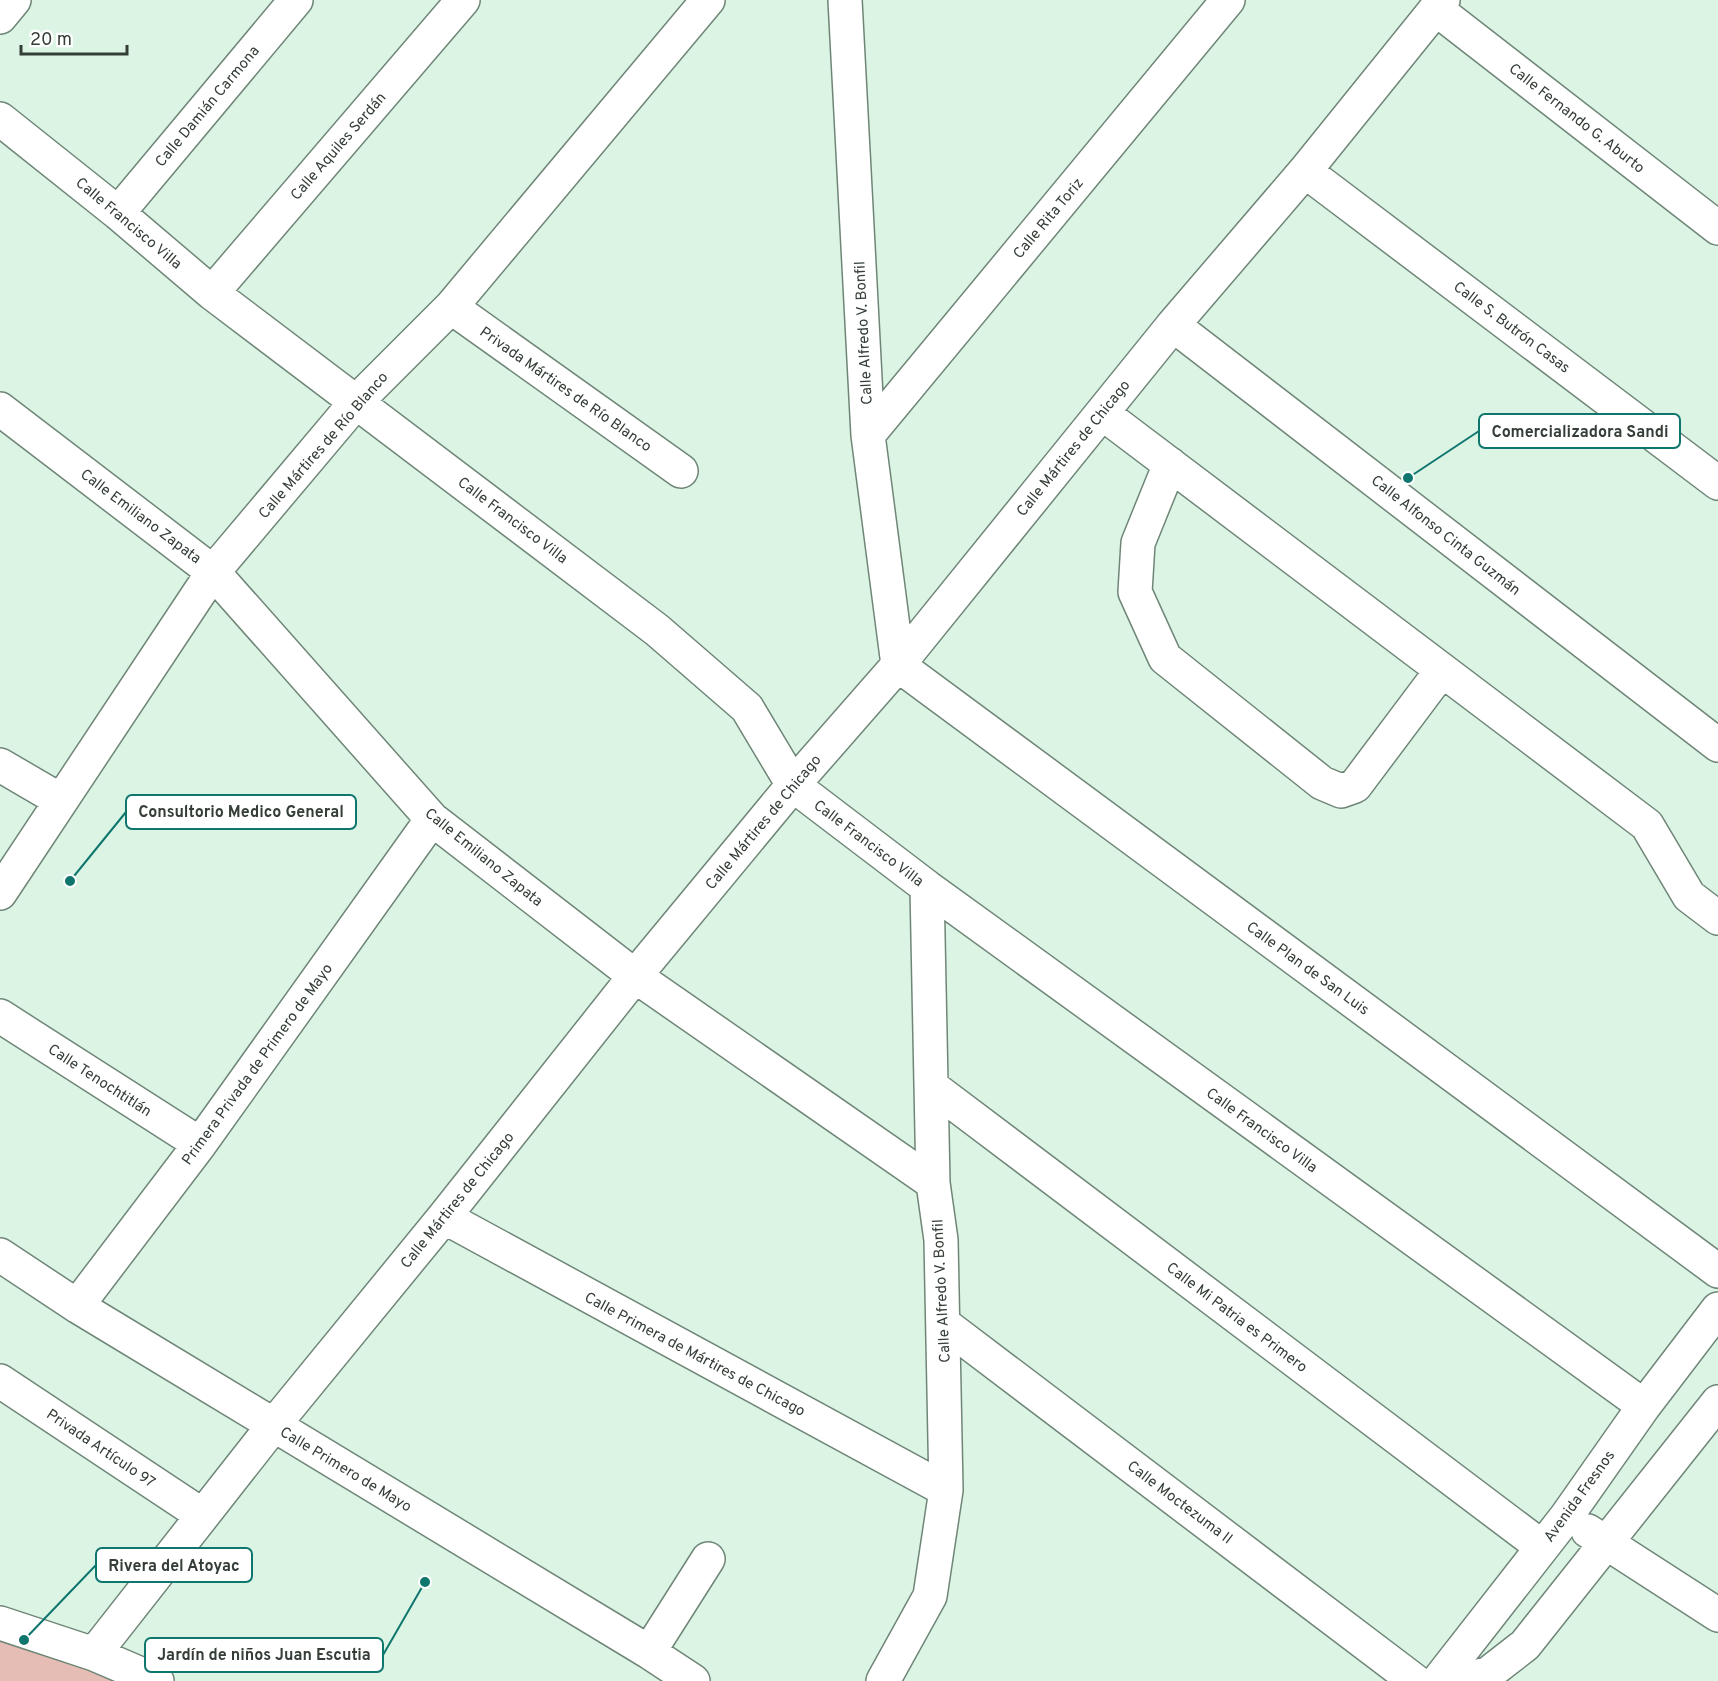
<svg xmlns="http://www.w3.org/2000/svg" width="1718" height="1681" viewBox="0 0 1718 1681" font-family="Overpass,sans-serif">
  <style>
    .green { fill: #e5bdb4 }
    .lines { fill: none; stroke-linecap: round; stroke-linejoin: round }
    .minor-casing { stroke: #6f8677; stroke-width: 36 }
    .minor { stroke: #fff; stroke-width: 33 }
    .labels { text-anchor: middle; stroke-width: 4.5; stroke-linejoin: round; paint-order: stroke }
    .street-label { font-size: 15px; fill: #343e37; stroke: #fff }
    .leader { fill: none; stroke: #0f766e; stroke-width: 2 }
    .callout-dot { fill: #0f766e; stroke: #fff; stroke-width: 2 }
    .callout { fill: #fff; stroke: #0f766e; stroke-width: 2 }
    .callout-label { font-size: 16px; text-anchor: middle; font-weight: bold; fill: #343e37 }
  </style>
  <rect width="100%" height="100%" fill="#dbf4e4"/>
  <path class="green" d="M0 1626 157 1681H0Z"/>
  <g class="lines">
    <g class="minor-casing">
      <path id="minor" d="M845 0 868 435 898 665 1718 1271
        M1436 9 1718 228
        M0 17 14 0
        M0 119 118 213 212 293 657 630 747 708 793 785 927 887 1644 1406
        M1305 171 1718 483
        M118 213 296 0
        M212 293 463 0
        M451 307 681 471
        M1173 325 1718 745
        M0 409 213 572 432 819 635 976 933 1183
        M1102 413 1647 825 1689 896 1718 918
        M868 435 1228 0
        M1170 464 1138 543 1135 592 1165 658 1322 783 1341 791 1355 786 1442 670
        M0 765 60 800
        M0 893 213 572 357 401 451 307 708 0
        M0 1016 200 1144
        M931 1086 1542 1547
        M444 1217 946 1490
        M0 1255 77 1306 649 1652 693 1681
        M77 1306 200 1144 432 819
        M944 1324 1415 1681
        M0 1381 202 1515
        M1588 1531 1718 1615
        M0 1623 94 1654 157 1681
        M649 1652 708 1559
        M94 1654 273 1426 444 1217 635 976 793 785 898 665 1173 325 1305 171 1443 0
        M883 1681 930 1596 946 1490 941 1240 933 1183 927 887
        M1438 1681 1566 1517 1644 1406 1718 1309
        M1463 1681 1489 1673 1525 1645 1718 1402"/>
    </g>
    <use href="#minor" class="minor"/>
  </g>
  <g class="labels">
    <g class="street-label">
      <text transform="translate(207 106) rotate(-50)" y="5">Calle Damián Carmona</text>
      <text transform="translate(1577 118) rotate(38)" y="5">Calle Fernando G. Aburto</text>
      <text transform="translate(338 146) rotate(-49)" y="5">Calle Aquiles Serdán</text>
      <text transform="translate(1048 218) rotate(-50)" y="5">Calle Rita Toriz</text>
      <text transform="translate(129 223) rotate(40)" y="5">Calle Francisco Villa</text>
      <text transform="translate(1512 327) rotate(37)" y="5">Calle S. Butrón Casas</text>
      <text transform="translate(863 333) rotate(-93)" y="5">Calle Alfredo V. Bonfil</text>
      <text transform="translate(566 389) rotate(35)" y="5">Privada Mártires de Río Blanco</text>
      <text transform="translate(323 445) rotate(-49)" y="5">Calle Mártires de Río Blanco</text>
      <text transform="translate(1073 448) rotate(-51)" y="5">Calle Mártires de Chicago</text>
      <text transform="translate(141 516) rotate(37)" y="5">Calle Emiliano Zapata</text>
      <text transform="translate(513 520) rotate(37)" y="5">Calle Francisco Villa</text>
      <text transform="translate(1446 535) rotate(38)" y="5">Calle Alfonso Cinta Guzmán</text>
      <text transform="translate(763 822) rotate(-50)" y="5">Calle Mártires de Chicago</text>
      <text transform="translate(869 843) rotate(37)" y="5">Calle Francisco Villa</text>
      <text transform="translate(484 857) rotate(39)" y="5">Calle Emiliano Zapata</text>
      <text transform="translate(1308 968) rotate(36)" y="5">Calle Plan de San Luis</text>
      <text transform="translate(257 1064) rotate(-54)" y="5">Primera Privada de Primero de Mayo</text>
      <text transform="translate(100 1080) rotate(33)" y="5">Calle Tenochtitlán</text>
      <text transform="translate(1262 1130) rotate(36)" y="5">Calle Francisco Villa</text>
      <text transform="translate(457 1200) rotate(-51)" y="5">Calle Mártires de Chicago</text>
      <text transform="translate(941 1291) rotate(-93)" y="5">Calle Alfredo V. Bonfil</text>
      <text transform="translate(1237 1317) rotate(37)" y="5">Calle Mi Patria es Primero</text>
      <text transform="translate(695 1354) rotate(28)" y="5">Calle Primera de Mártires de Chicago</text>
      <text transform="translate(101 1448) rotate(34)" y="5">Privada Artículo 97</text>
      <text transform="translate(346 1469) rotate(31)" y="5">Calle Primero de Mayo</text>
      <text transform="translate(1579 1496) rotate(-54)" y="5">Avenida Fresnos</text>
      <text transform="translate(1180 1502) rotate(37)" y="5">Calle Moctezuma II</text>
    </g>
  </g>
  <path class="leader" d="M1408 478L1479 431M70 881L126 812M24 1640L96 1565M425 1582L383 1655"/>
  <g class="callout-dot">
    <circle cx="1408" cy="478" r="6"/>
    <circle cx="70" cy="881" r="6"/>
    <circle cx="24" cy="1640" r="6"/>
    <circle cx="425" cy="1582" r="6"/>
  </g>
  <g class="callout">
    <rect x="1479" y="414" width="201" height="34" rx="6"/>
    <rect x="126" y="795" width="230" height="34" rx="6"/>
    <rect x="96" y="1548" width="156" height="34" rx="6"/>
    <rect x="145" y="1638" width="238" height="34" rx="6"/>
  </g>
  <g class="callout-label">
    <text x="1580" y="437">Comercializadora Sandi</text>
    <text x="241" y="817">Consultorio Medico General</text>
    <text x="174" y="1571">Rivera del Atoyac</text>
    <text x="264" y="1660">Jardín de niños Juan Escutia</text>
  </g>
  <path d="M21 45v9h106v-9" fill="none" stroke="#343e37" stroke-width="3"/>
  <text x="30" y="45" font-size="18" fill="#343e37" stroke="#ffffff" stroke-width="4.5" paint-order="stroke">20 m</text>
</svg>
